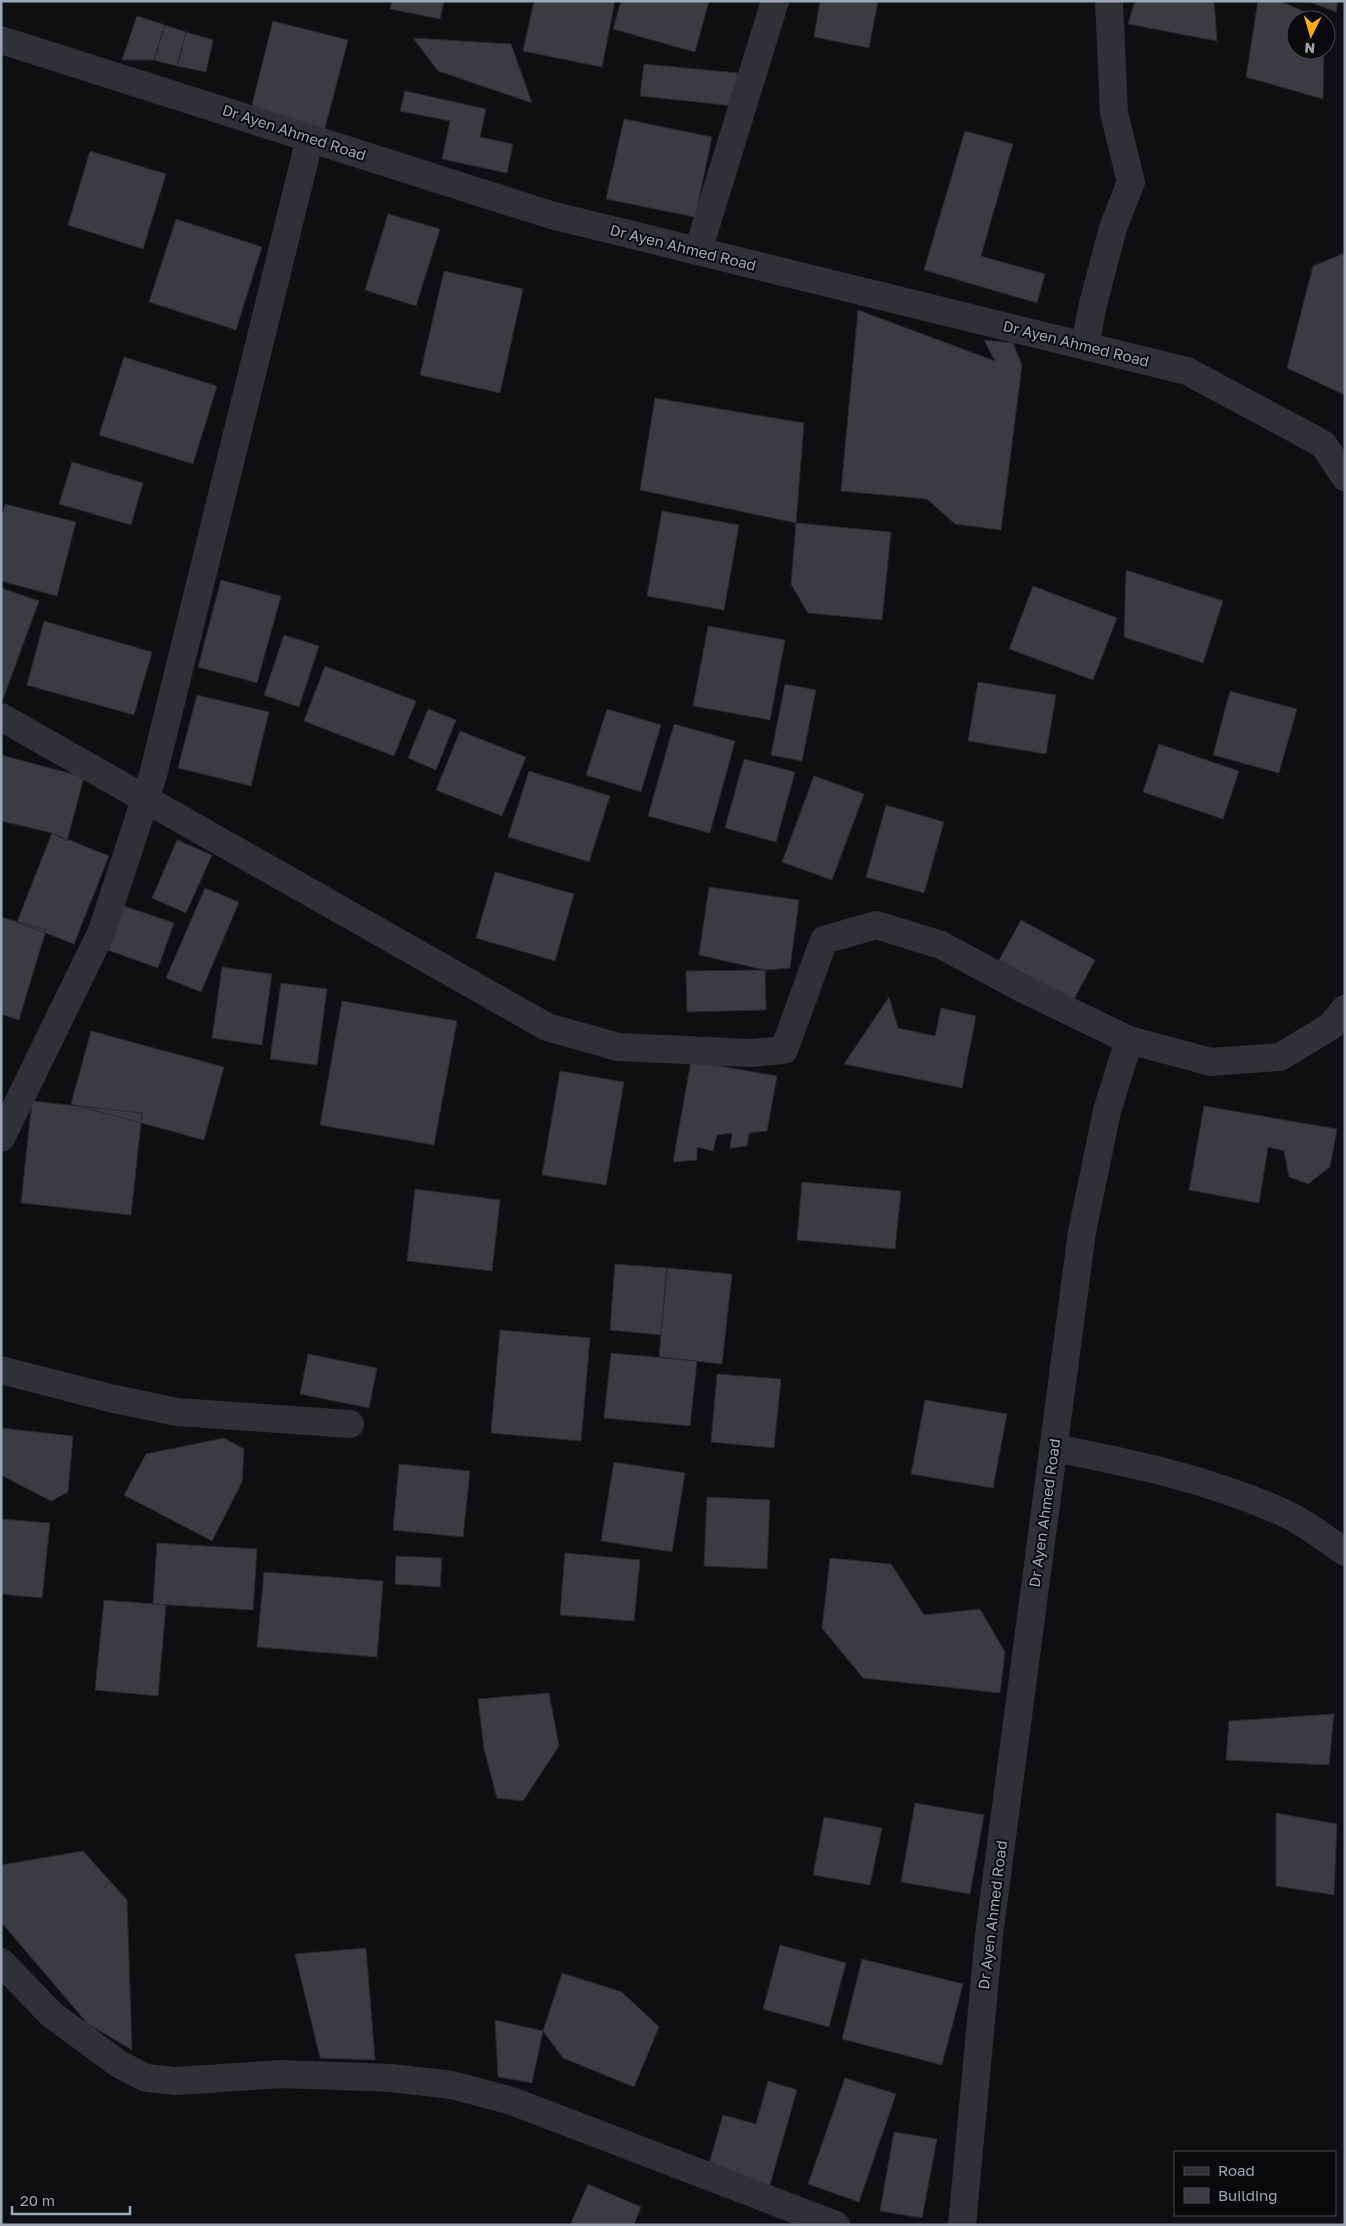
<svg xmlns="http://www.w3.org/2000/svg" width="1346" height="2226" viewBox="0 0 1346 2226" font-family="'Golos Text',sans-serif">
  <style>
    .building { fill: #3b3c41; stroke: #29292d }
    .lines { fill: none; stroke-linecap: round; stroke-linejoin: round }
    .minor { stroke: #303136; stroke-width: 28 }
    .labels { text-anchor: middle; stroke-width: 4; stroke-linejoin: round; paint-order: stroke }
    .street-label { font-size: 15px; fill: #9fa6b3; stroke: #0a0a0c }
  </style>
  <rect width="100%" height="100%" fill="#0f0f11"/>
  <path class="building" d="M392 1H444L440 19 390 9Z
    M534 1H615L602 67 523 51Z
    M621 1H709L695 52 613 29Z
    M820 1H878L869 48 814 37Z
    M1135 1H1214L1217 41 1128 24Z
    M1258 1H1279L1325 20H1296V50H1324L1323 99 1246 77Z
    M1307 1H1338L1336 12Z
    M137 16 165 25 154 60H122Z
    M273 21 348 40 324 132 250 113Z
    M165 25 186 32 177 66 154 60Z
    M186 32 213 40 206 72 177 66Z
    M413 38 511 44 532 103 438 71Z
    M644 64 738 73 734 106 640 96Z
    M405 91 486 109 480 137 513 144 507 173 442 159 450 121 400 111Z
    M624 119 712 137 695 217 606 199Z
    M965 131 1013 144 981 256 1045 274 1037 303 924 270Z
    M90 151 166 174 143 249 68 225Z
    M388 214 440 229 416 306 365 290Z
    M176 219 262 247 236 330 149 302Z
    M1345 253V395L1287 368 1313 266Z
    M444 271 523 289 500 393 420 375Z
    M858 310 995 361 984 340 1013 343 1022 365 1001 530 955 524 927 499 841 491Z
    M124 357 217 386 193 464 99 435Z
    M655 398 804 423 796 523 640 490Z
    M72 462 143 483 131 525 59 504Z
    M5 504 76 522 57 596 1 581V519Z
    M662 511 739 525 724 610 647 596Z
    M796 523 891 532 882 620 808 613 791 584Z
    M1126 570 1223 601 1203 663 1124 637Z
    M221 580 281 596 257 683 198 667Z
    M1033 586 1117 618 1093 680 1009 649Z
    M1 588 39 601 3 699H1Z
    M44 621 152 652 134 715 27 685Z
    M708 626 785 640 770 720 693 706Z
    M284 635 319 646 299 707 264 695Z
    M325 666 416 701 394 756 304 721Z
    M978 682 1056 695 1046 754 968 741Z
    M785 684 816 690 802 761 771 755Z
    M1230 691 1297 709 1279 773 1213 755Z
    M197 695 269 712 251 786 178 768Z
    M428 709 456 720 436 770 408 758Z
    M607 709 661 725 641 792 586 775Z
    M674 724 735 741 710 833 648 816Z
    M460 731 526 757 502 816 436 790Z
    M1159 744 1239 771 1223 819 1143 792Z
    M1 755 84 777 67 841 52 833 1 821Z
    M744 759 795 772 776 842 725 828Z
    M529 771 610 796 589 862 508 837Z
    M814 776 864 794 832 880 782 862Z
    M886 805 944 822 924 893 866 877Z
    M52 833 109 856 74 944 17 922Z
    M177 840 212 855 186 913 152 898Z
    M495 872 574 894 555 961 476 938Z
    M709 887 799 900 790 968 765 970 699 955Z
    M205 888 239 902 201 992 166 978Z
    M121 905 174 923 158 968 105 949Z
    M1 917 46 930 19 1020 1 1014Z
    M1021 920 1095 960 1073 1001 999 960Z
    M222 967 272 974 262 1045 212 1038Z
    M765 970 766 1010 687 1012 686 971Z
    M281 983 327 989 317 1065 270 1059Z
    M889 997 898 1028 935 1036 941 1008 976 1016 962 1088 844 1064Z
    M342 1001 457 1021 434 1145 320 1125Z
    M91 1031 224 1067 204 1140 71 1104Z
    M691 1061 777 1076 767 1131 749 1133 747 1146 730 1148 732 1133 717 1135 713 1151 697 1147V1160L673 1162Z
    M560 1071 624 1082 606 1185 542 1175Z
    M32 1101 142 1113 131 1215 21 1203Z
    M1204 1106 1337 1129 1330 1167 1308 1184 1289 1177 1284 1151 1268 1147 1259 1203 1189 1190Z
    M802 1182 901 1191 895 1249 797 1240Z
    M415 1189 500 1200 492 1271 407 1261Z
    M615 1264 667 1268 661 1335 610 1330Z
    M667 1268 732 1274 722 1364 659 1357Z
    M500 1330 590 1338 581 1441 491 1433Z
    M611 1353 697 1361 690 1426 604 1418Z
    M308 1354 377 1368 369 1408 300 1394Z
    M717 1374 781 1379 774 1448 711 1442Z
    M925 1400 1007 1414 993 1488 911 1474Z
    M1 1428 73 1436 68 1492 51 1501 1 1475Z
    M224 1438 244 1449 242 1482 212 1541 124 1495 146 1454Z
    M614 1462 685 1473 672 1552 601 1541Z
    M399 1464 470 1471 463 1537 393 1530Z
    M707 1497 770 1500 767 1569 704 1566Z
    M1 1519 50 1523 42 1598 1 1594Z
    M157 1543 257 1549 253 1610 153 1604Z
    M565 1553 640 1560 634 1621 560 1615Z
    M396 1556 442 1558 440 1587 395 1584Z
    M830 1558 891 1564 924 1615 980 1609 1005 1652 1000 1693 863 1678 822 1628Z
    M264 1572 383 1581 377 1657 257 1647Z
    M104 1600 166 1605 158 1696 95 1690Z
    M549 1693 559 1746 523 1801 497 1798 484 1749 478 1699Z
    M1334 1714 1329 1765 1226 1760 1229 1721Z
    M915 1803 984 1815 970 1894 901 1882Z
    M1276 1813 1337 1824 1334 1895 1276 1886Z
    M824 1817 882 1828 870 1885 813 1875Z
    M83 1851 127 1900 132 2050 88 2024 1 1922V1865Z
    M780 1945 846 1963 829 2027 763 2009Z
    M366 1948 375 2060 320 2058 295 1954Z
    M862 1959 963 1984 942 2065 842 2039Z
    M562 1973 622 1992 659 2027 634 2087 563 2058 543 2031Z
    M495 2020 543 2031 532 2083 498 2077Z
    M845 2078 896 2094 859 2202 808 2184Z
    M768 2081 797 2090 769 2188 707 2171 723 2115 756 2124Z
    M894 2132 937 2139 922 2218 880 2211Z
    M588 2184 641 2207 634 2225H570Z"/>
  <g class="lines">
    <path class="minor" d="M1 40 551 215 1187 371 1323 444 1345 477
      M698 251 775 1
      M1085 345 1093 304 1113 228 1131 182 1114 113 1109 1
      M1 717 547 1027 618 1047 751 1053 784 1050 824 940 876 925 941 945 1023 989 1129 1040
      M1 1138 102 931 153 775 310 138
      M1 1370 110 1398 177 1412 350 1424
      M1054 1448C1132 1463 1211 1480 1284 1513 1305 1522 1325 1539 1345 1552
      M1 1962 51 2014 119 2064 146 2078 176 2081 282 2074 391 2078 452 2085 512 2101 836 2225
      M962 2225 989 1935 1082 1232 1107 1111 1129 1040 1211 1062 1280 1057 1331 1026 1345 1009"/>
  </g>
  <g class="labels">
    <g class="street-label">
      <text transform="translate(294 133) rotate(18)" y="5">Dr Ayen Ahmed Road</text>
      <text transform="translate(683 248) rotate(14)" y="5">Dr Ayen Ahmed Road</text>
      <text transform="translate(1076 344) rotate(14)" y="5">Dr Ayen Ahmed Road</text>
      <text transform="translate(1045 1513) rotate(-82)" y="5">Dr Ayen Ahmed Road</text>
      <text transform="translate(993 1915) rotate(-83)" y="5">Dr Ayen Ahmed Road</text>
    </g>
  </g>
  <rect width="1346" height="2226" fill="none" stroke="#9fa6b3" stroke-width="5"/>
  <rect x="1174" y="2151" width="162" height="65" fill="#0a0a0c" stroke="#46484f"/>
  <rect x="1184" y="2167" width="25" height="8" fill="#303136" stroke="#46484f"/>
  <text x="1218" y="2176" font-size="15" fill="#9fa6b3">Road</text>
  <rect x="1184" y="2188" width="25" height="15" fill="#3b3c41" stroke="#46484f"/>
  <text x="1218" y="2201" font-size="15" fill="#9fa6b3">Building</text>
  <g transform="translate(1311 35) rotate(185)"><circle r="24" fill="#0a0a0c" stroke="#46484f"/>
  <path d="M0-4L9 19L0 12L-9 19Z" fill="#feab1a"/>
  <text y="-8" font-size="14" font-weight="bold" text-anchor="middle" fill="#9fa6b3">N</text>
  </g>
  <path d="M12 2206v8h118v-8" fill="none" stroke="#9fa6b3" stroke-width="2.5"/>
  <text x="20" y="2206" font-size="15" fill="#9fa6b3" stroke="#0a0a0c" stroke-width="4" paint-order="stroke">20 m</text>
</svg>
